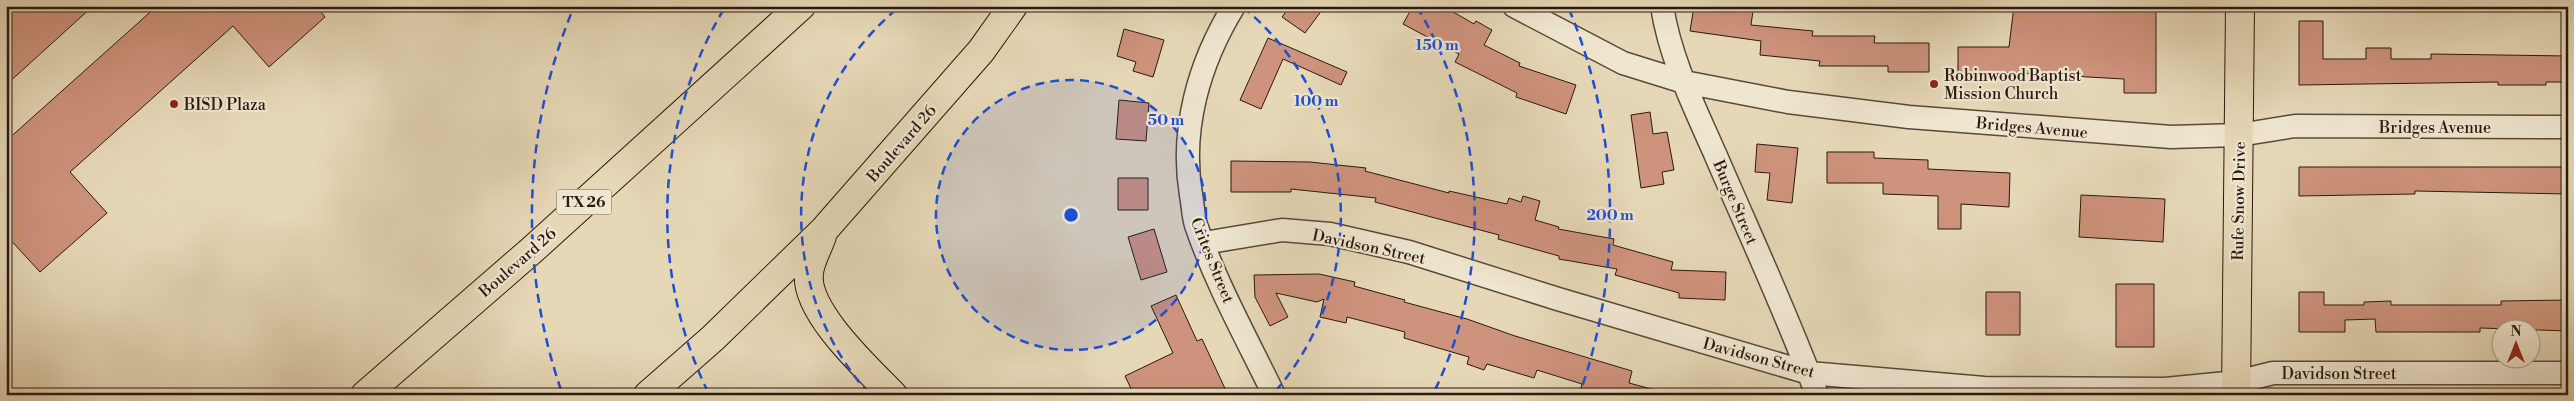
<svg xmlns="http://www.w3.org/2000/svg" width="2574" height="401" viewBox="0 0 2574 401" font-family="'Libre Bodoni',serif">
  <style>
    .building { fill: #ce937c; stroke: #281911 }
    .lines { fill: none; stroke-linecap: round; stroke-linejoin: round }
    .minor-casing { stroke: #58493a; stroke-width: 25 }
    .major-casing { stroke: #281911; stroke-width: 30 }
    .minor { stroke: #efe6d0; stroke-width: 22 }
    .major { stroke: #e6d8b7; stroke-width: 28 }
    .ring { fill: none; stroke: #1d4ed8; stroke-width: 2.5; stroke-dasharray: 9 6 }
    .poi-dot { fill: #8f2418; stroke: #efe6d0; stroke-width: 2 }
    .labels { text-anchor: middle; stroke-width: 4.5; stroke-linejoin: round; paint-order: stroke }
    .shield { fill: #efe6d0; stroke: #64564a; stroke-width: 1 }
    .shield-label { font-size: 15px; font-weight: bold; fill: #281911 }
    .poi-label { font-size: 16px; fill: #281911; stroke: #efe6d0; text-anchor: start }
    .street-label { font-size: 16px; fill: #281911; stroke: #efe6d0 }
    .centre { fill: #1d4ed8; stroke: #efe6d0; stroke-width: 2.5 }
    .ring-label { font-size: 15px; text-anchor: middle; font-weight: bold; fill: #1d4ed8; stroke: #efe6d0; stroke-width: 4.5; stroke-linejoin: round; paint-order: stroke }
  </style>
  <rect width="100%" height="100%" fill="#e6d8b7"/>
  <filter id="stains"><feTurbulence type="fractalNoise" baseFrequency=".004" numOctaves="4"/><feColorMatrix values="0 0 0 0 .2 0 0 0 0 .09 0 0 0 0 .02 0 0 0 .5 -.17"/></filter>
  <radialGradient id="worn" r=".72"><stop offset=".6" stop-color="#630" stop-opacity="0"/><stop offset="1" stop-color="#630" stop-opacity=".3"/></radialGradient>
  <path class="building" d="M6 6H93L6 85Z
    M157 6H316L325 17 269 67 233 26 70 172 107 213 40 272 6 235V141Z
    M1290 6H1325L1305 33 1282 17Z
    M1413 6H1443L1474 24 1476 21 1492 30 1484 45 1520 63 1519 66 1576 85 1566 114 1516 97 1517 93 1455 62 1459 54 1403 24Z
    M1694 6H1717L1753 11 1751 25 1813 31 1812 36H1875L1874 43H1929V72H1888V66H1819L1820 61 1760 55 1761 41 1690 31Z
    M2014 6H2156V93H2124V79L1999 72V78H1958V47H2009Z
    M2299 21H2323V59H2366V48H2391V59H2431V54L2568 56V82H2546V85H2498V82L2299 85Z
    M1124 29 1164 40 1153 77 1133 71 1136 62 1117 56Z
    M1268 38 1347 72 1341 85 1283 59 1261 109 1240 100Z
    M1119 100 1149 103 1146 141 1116 139Z
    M1650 112 1653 134 1667 132 1674 170 1662 172 1664 184 1641 188 1631 115Z
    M1757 144 1798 148 1792 203 1767 200 1770 173 1755 172Z
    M1827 152H1874V158L1928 160V169L2010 173 2009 207 1961 204V229H1938V196L1883 194V183H1827Z
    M1231 161 1310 162 1366 168 1365 171 1449 193V191L1507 204 1509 198 1521 202 1523 196 1540 201 1535 220 1559 227 1558 229 1614 239 1613 245 1673 262 1671 270 1726 272 1725 300 1679 298V293L1615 275 1617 269 1559 259V256L1498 239 1499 235 1375 202 1376 198 1291 189V192H1231Z
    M2299 167H2568V194L2415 191V194L2299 196Z
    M1118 178H1148V210H1118Z
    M2081 195 2165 199 2163 242 2079 237Z
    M1154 229 1167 272 1141 280 1128 237Z
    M1319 274 1355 282 1354 286 1405 300 1404 302 1467 319 1515 336 1632 371 1629 383 1655 390V395H1579L1582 384 1537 370 1534 378 1487 364 1484 370 1467 364 1469 357 1404 338 1405 332 1347 317 1346 323 1320 317 1324 299 1317 302 1276 293 1288 317 1270 326 1255 297 1254 275Z
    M2116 284H2154V347H2116Z
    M1986 292H2020V335H1986Z
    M2299 292H2324V305H2364V302L2391 301V305H2501V301L2568 300V331L2480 328V332H2376L2375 319 2345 320V332H2299Z
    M1176 295 1197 341 1202 339 1228 395H1134L1125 376 1173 353 1151 306Z"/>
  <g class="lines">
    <g class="minor-casing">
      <path id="minor" d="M1234 6C1199 63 1180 129 1191 195 1193 205 1193 216 1196 225 1216 284 1247 339 1274 395
        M1514 6 1623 63 1684 82 1788 102 1909 117 2171 137 2239 135 2295 126 2568 127
        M1662 6C1670 59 1695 108 1716 156 1750 235 1787 314 1817 395
        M1204 243 1282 230 1330 234 1409 252 1558 299 1809 373 1984 388 2165 389 2237 382 2273 373H2568"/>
    </g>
    <g class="major-casing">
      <path id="major" d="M822 236C818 248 810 261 809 273 804 311 868 369 893 395
        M365 395 532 250 801 6
        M648 395 713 338 824 230 981 51 1013 6
        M2236 395 2240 6"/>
    </g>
    <use href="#minor" class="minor"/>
    <use href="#major" class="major"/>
  </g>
  <circle cx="1071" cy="215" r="135" fill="#1d4ed8" fill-opacity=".12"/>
  <g class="ring">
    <circle cx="1071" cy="215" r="135"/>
    <path d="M869 394A270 270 0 0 1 899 7M1243 7A270 270 0 0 1 1273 394"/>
    <path d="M708 392A404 404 0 0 1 725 7M1417 7A404 404 0 0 1 1434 392"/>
    <path d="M561 390A539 539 0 0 1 573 9M1569 9A539 539 0 0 1 1581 390"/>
  </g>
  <g class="poi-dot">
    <circle cx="1934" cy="84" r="5"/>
    <circle cx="174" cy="104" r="5"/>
  </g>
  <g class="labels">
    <rect class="shield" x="556.5" y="189.5" width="55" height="25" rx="4"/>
    <g class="shield-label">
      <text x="584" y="207">TX 26</text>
    </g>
    <g class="poi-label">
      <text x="1944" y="81">Robinwood Baptist<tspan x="1944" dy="18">Mission Church</tspan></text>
      <text x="184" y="110">BISD Plaza</text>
    </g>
    <g class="street-label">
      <text transform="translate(2032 127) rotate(5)" y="6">Bridges Avenue</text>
      <text x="2435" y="133">Bridges Avenue</text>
      <text transform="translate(901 143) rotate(-49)" y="6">Boulevard 26</text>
      <text transform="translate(2238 201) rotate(-89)" y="6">Rufe Snow Drive</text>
      <text transform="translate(1736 202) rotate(67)" y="6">Burge Street</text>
      <text transform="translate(1369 246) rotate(12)" y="6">Davidson Street</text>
      <text transform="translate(1213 260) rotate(68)" y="6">Crites Street</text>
      <text transform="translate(517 262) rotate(-41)" y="6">Boulevard 26</text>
      <text transform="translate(1759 357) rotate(15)" y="6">Davidson Street</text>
      <text x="2339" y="379">Davidson Street</text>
    </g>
  </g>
  <circle cx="1071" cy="215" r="8" class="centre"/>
  <g class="ring-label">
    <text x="1437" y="50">150 m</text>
    <text x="1316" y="106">100 m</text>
    <text x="1166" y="125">50 m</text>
    <text x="1610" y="220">200 m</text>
  </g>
  <rect width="2574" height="401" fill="none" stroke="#e6d8b7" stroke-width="25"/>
  <rect x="8" y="8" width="2559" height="386" fill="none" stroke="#281911" stroke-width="2.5"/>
  <rect x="12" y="12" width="2549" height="376" fill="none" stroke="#281911"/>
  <g transform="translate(2516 344)"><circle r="24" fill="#efe6d0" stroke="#9f9484"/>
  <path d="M0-4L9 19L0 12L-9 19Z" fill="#8f2418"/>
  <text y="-8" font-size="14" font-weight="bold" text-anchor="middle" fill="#281911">N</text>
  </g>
  <rect width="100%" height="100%" filter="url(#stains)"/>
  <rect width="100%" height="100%" fill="url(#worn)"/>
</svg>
